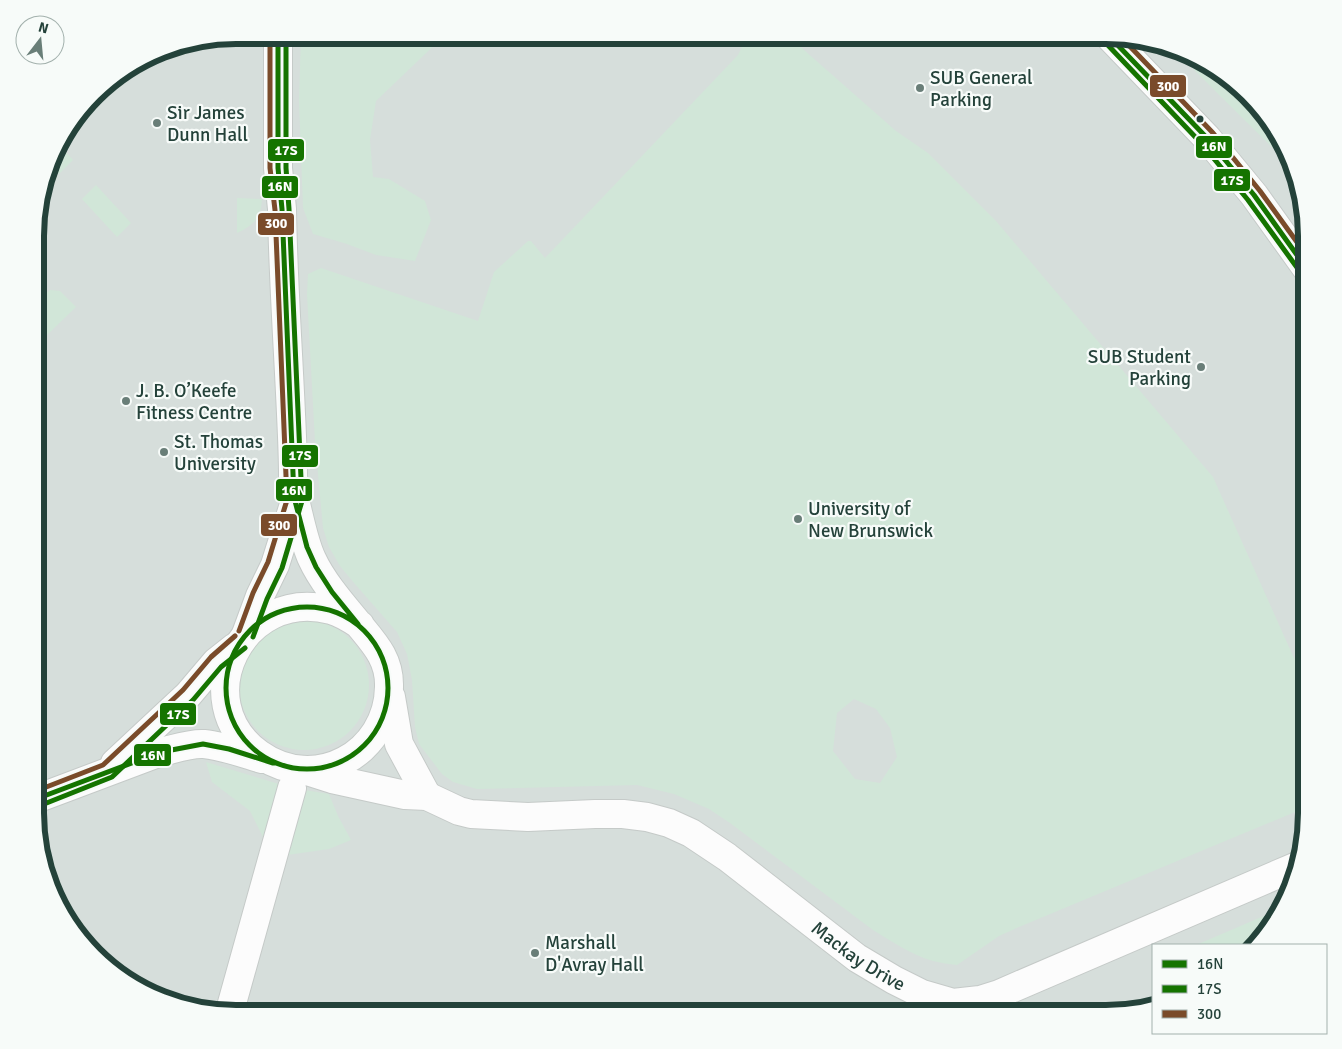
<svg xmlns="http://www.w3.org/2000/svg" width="1342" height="1049" viewBox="0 0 1342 1049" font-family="Signika,sans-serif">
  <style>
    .built { fill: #d6dedb }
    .green { fill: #d1e6d8; fill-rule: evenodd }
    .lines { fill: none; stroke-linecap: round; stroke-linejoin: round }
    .street-casing { stroke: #c5cac8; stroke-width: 30 }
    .street { stroke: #fcfcfc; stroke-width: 28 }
    .bus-1-casing { stroke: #f7fbf9; stroke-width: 9 }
    .bus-2-casing { stroke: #f7fbf9; stroke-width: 9 }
    .bus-3-casing { stroke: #f7fbf9; stroke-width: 9 }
    .bus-1 { stroke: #157400; stroke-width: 5 }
    .bus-2 { stroke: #157400; stroke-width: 5 }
    .bus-3 { stroke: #7a4b2a; stroke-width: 5 }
    .poi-dot { fill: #697e78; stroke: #f7fbf9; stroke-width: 2 }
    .bus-dot { fill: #24423a; stroke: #f7fbf9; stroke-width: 2 }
    .labels { text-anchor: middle; stroke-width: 4.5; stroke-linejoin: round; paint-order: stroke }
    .poi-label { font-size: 19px; fill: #24423a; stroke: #f7fbf9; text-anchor: start }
    .street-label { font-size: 19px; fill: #24423a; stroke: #f7fbf9 }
    .rim { fill: none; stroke: #24423a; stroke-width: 6 }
    .line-badge { stroke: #f7fbf9; stroke-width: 2 }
    .badge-label { font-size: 14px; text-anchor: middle; font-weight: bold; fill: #fff }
  </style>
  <rect width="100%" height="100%" fill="#e8edeb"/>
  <path class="built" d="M236 35H1119L1183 50 1239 85 1292 159 1307 236V826L1292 890 1257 945H1153V1005L1106 1014H223L159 999 103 964 56 902 35 826 37 210 62 136 104 85 171 46Z"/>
  <path class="green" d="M301 35H445L376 101 370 140 373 177 389 179 425 201 431 220 415 261 376 255 347 244 313 234 303 208 299 101Z
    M748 35H787L896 131 928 153 996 221 1213 477 1293 656 1307 681V807L1019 927 999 936 957 965C949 964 941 963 933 961 912 955 891 941 873 930L730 823 709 809 674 794 637 785 477 789 453 782 442 774 419 744 415 727 412 680 407 654 397 632 355 584 340 566 329 547 323 528 315 442 307 294 308 274 321 268 478 321 494 272 528 241H531L545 258 738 55ZM854 699 876 709 890 728 897 757 880 783 855 779 833 751 837 713Z
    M1172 48 1183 50 1239 85 1292 159 1293 163H1288Z
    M59 144 73 160 59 174 52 166Z
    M96 185 131 223 117 237 82 199Z
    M237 198 262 199C261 218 254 225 237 233Z
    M50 290 60 291 76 307 46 336 41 331 36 335 37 300Z
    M239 685a65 65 0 1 1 130 0a65 65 0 1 1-130 0Z
    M206 762 292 788 329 794 338 816 351 840 329 849 273 857 250 811 212 782Z
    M1280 909 1257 945H1196Z"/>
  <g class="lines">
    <g class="street-casing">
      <g id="street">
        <path d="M278 35V168L282 209C283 278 288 346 291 414 292 435 293 455 293 476 294 485 293 495 296 504 300 520 305 545 312 559 322 581 341 603 356 621 373 642 390 658 389 687 388 754 315 794 259 754 185 701 243 586 331 610 342 613 351 619 360 625"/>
        <path d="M1108 35 1207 138 1254 195 1307 269"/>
        <path d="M246 634 260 596 275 565 295 501"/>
        <path d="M391 697 399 744 427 796"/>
        <path d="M115 763 188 695 216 662 235 647"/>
        <path id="s1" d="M310 772 332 779 405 795 427 796 459 811 471 814 528 817 595 814H623L647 817 669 823 691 833 727 857 857 958 894 980 922 994 953 1003 980 1000 999 994 1297 866"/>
        <path d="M36 799 161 752C174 749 191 743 204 744 224 746 244 754 262 759"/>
        <path d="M229 1014 292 788"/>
      </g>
    </g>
    <use href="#street" class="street"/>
    <g class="bus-1-casing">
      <path id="bus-1" d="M278 35V168L282 209 294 497 307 547 316 567 332 592 358 624
        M1108 35 1207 138 1254 195 1307 269
        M226 688a81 81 0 1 1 162 0a81 81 0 1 1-162 0Z
        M36 799 161 752 203 744 229 749 273 763"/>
    </g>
    <g class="bus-2-casing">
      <path id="bus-2" d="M1103 40 1201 143 1248 200 1301 273
        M253 637 267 599 282 568 302 501 289 209 286 168V35
        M39 806 112 777 193 700 221 667 245 648"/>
    </g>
    <g class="bus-3-casing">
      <path id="bus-3" d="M1119 35 1213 133 1260 191 1307 256
        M239 631 253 593 268 562 287 500 275 210 270 168V35
        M36 791 103 765 183 690 211 657 235 636"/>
    </g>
    <use href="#bus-1" class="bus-1"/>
    <use href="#bus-2" class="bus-2"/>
    <use href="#bus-3" class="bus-3"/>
  </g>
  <g class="poi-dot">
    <circle cx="920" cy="88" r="5"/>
    <circle cx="157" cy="123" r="5"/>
    <circle cx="1201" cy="367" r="5"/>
    <circle cx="126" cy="401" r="5"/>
    <circle cx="164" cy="452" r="5"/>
    <circle cx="798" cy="519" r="5"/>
    <circle cx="535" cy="953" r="5"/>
  </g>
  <circle class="bus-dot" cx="1200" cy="119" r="4.5"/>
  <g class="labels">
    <g class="poi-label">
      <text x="930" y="84">SUB General<tspan x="930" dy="22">Parking</tspan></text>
      <text x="167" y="119">Sir James<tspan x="167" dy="22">Dunn Hall</tspan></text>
      <text x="1191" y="363" text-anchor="end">SUB Student<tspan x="1191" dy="22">Parking</tspan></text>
      <text x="136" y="397">J. B. O’Keefe<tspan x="136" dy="22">Fitness Centre</tspan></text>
      <text x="174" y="448">St. Thomas<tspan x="174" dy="22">University</tspan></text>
      <text x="808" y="515">University of<tspan x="808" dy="22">New Brunswick</tspan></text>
      <text x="545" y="949">Marshall<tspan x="545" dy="22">D'Avray Hall</tspan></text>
    </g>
    <g class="street-label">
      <text dy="7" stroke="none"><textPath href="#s1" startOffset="599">Mackay Drive</textPath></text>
    </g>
  </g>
  <path d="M0 0H1342V1049H0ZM236 44H1106A192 192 0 0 1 1298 236V813A192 192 0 0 1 1106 1005H236A192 192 0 0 1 44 813V236A192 192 0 0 1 236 44Z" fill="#f7fbf9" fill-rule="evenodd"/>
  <path class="rim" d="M236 44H1106A192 192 0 0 1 1298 236V813A192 192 0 0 1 1106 1005H236A192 192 0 0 1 44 813V236A192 192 0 0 1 236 44Z"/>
  <g class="line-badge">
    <rect x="1149" y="74" width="38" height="24" rx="5" fill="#7a4b2a"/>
    <rect x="1195" y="135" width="38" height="24" rx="5" fill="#157400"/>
    <rect x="267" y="138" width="38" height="24" rx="5" fill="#157400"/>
    <rect x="1213" y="168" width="38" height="24" rx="5" fill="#157400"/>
    <rect x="261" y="175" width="38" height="24" rx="5" fill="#157400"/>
    <rect x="257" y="212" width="38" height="24" rx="5" fill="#7a4b2a"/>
    <rect x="281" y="444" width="38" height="24" rx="5" fill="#157400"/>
    <rect x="275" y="478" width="38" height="24" rx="5" fill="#157400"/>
    <rect x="260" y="513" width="38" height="24" rx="5" fill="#7a4b2a"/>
    <rect x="159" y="702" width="38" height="24" rx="5" fill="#157400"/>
    <rect x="133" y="743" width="39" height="24" rx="5" fill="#157400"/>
  </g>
  <g class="badge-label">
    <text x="1168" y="91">300</text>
    <text x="1214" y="151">16N</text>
    <text x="286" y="155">17S</text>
    <text x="1232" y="185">17S</text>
    <text x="280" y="191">16N</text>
    <text x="276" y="228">300</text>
    <text x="300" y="460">17S</text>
    <text x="294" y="495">16N</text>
    <text x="279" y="530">300</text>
    <text x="178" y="719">17S</text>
    <text x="153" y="760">16N</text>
  </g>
  <rect x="1152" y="944" width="175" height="90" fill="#f7fbf9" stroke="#a3b1ad"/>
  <rect x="1162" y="960" width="25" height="8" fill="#157400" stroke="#a3b1ad"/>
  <text x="1197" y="969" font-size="15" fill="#24423a">16N</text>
  <rect x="1162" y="985" width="25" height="8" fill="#157400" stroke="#a3b1ad"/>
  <text x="1197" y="994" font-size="15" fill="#24423a">17S</text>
  <rect x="1162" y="1010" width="25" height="8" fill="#7a4b2a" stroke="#a3b1ad"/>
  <text x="1197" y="1019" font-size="15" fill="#24423a">300</text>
  <g transform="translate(40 40) rotate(16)"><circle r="24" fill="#f7fbf9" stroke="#a3b1ad"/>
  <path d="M0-4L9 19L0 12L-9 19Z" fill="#697e78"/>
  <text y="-8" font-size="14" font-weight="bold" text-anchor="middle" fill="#24423a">N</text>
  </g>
</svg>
